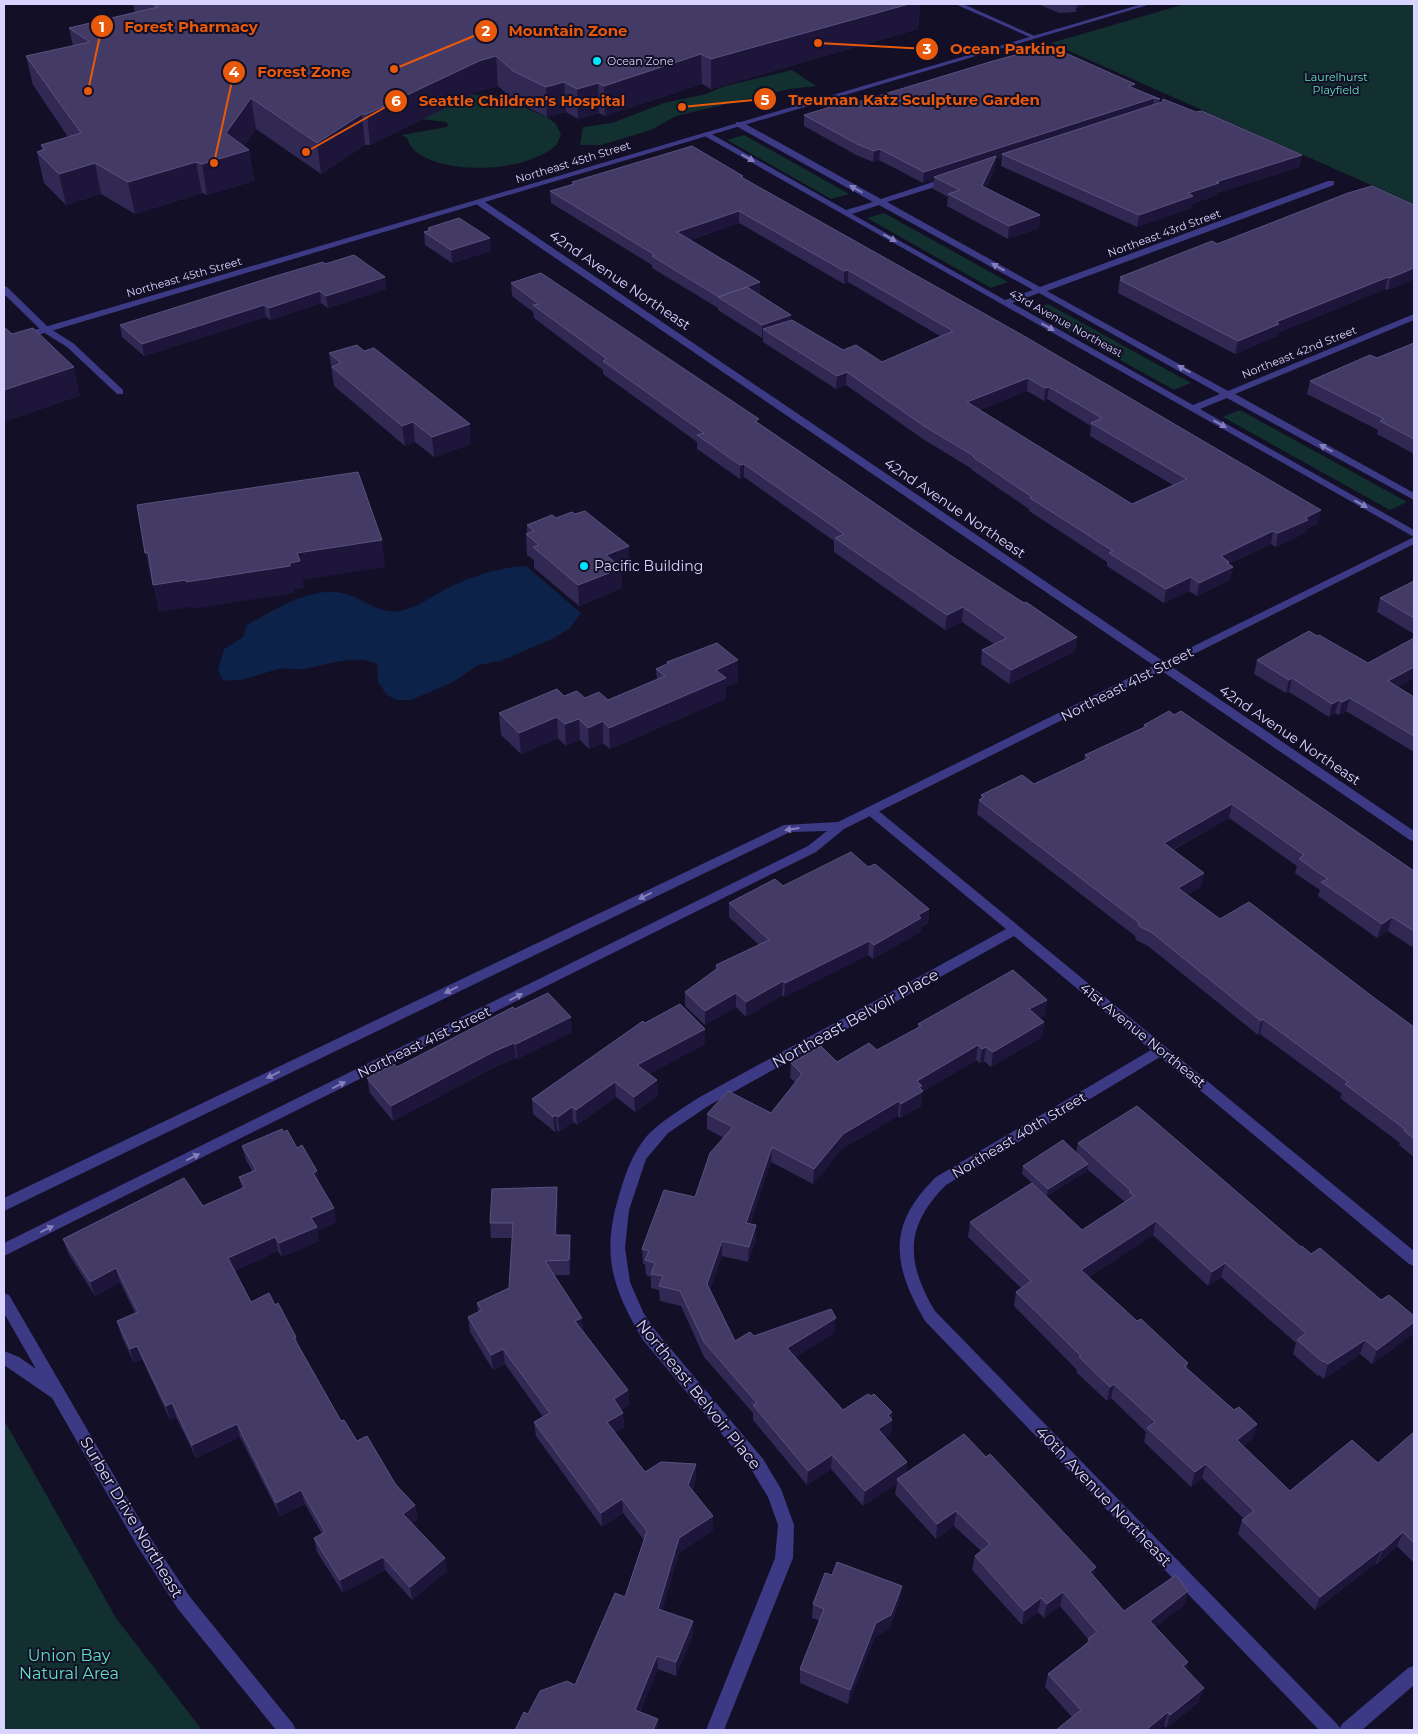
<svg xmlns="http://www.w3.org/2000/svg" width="1418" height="1734" viewBox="0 0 1418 1734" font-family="Montserrat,sans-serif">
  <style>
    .green { fill: #12302f }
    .water { fill: #0c2248 }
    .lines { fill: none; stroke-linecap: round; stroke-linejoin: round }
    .minor { fill: #3d3a85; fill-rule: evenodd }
    .tertiary { fill: #3d3a85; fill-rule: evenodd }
    .wall { fill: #312854; fill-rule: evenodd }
    .shaded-wall { fill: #1d163a }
    .building { fill: #433a66; stroke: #5a527e; fill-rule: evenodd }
    .oneway { fill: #837fbc }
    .poi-dot { fill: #00e5ff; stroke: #130f26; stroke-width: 2 }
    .labels { text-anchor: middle; stroke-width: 4; stroke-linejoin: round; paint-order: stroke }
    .far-poi-label { font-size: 11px; fill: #d9d4ff; stroke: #130f26; text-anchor: start }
    .far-park-label { font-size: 11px; fill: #5fe0c0; stroke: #130f26 }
    .far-street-label { font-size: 11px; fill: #d9d4ff; stroke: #130f26 }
    .street-label { font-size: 14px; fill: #d9d4ff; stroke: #130f26 }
    .poi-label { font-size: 14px; fill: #d9d4ff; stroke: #130f26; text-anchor: start }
    .near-street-label { font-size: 16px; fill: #d9d4ff; stroke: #130f26 }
    .near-park-label { font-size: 16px; fill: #5fe0c0; stroke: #130f26 }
    .leader { fill: none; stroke: #e8590c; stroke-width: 2 }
    .callout-dot { fill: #e8590c; stroke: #130f26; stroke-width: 2 }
    .mark-label { font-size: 15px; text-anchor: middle; font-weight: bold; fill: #fff }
    .callout-label { font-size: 15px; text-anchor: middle; font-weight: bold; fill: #e8590c; stroke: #130f26; stroke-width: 4; stroke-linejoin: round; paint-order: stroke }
  </style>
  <rect width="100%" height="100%" fill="#130f26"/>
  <path class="green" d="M1185 4H1414V204L1051 43Z
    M792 70 816 86 789 89 676 116 651 130 601 145H580L583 127 612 123 664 103 706 94 725 86Z
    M492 94 547 117 555 123 561 134C559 138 558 144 554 147 524 172 446 176 415 151 411 148 409 142 407 138L401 135 447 127 448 124 445 122 406 117 471 95Z
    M744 135 849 194 831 199 727 140Z
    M884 213 1008 282 991 288 867 218Z
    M1048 304 1191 383 1174 390 1031 310Z
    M1240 410 1407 502 1390 510 1223 417Z
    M4 1420 116 1618 202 1730H4Z"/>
  <path class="water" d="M526 566 581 613 570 628 554 638 501 661 478 665 453 682 411 700H397L387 695 378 682 377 664C355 653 325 666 302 669 294 670 287 667 279 669 260 673 243 683 223 680L218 670 224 649 243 637 247 625C274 610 315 584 346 594 364 599 381 615 401 611 417 607 431 597 446 589 469 577 499 567 526 566Z"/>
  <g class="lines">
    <path class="minor" d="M955 4H963L1037 37 1032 38Z
      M736 122H742L881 199 945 178H951V182L887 202 1040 287 1328 181H1334V185L1047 291 1228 391 1414 314V320L1235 394 1414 493V500L1227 398 1200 409 1414 530V537L701 134 708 132 846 210 873 202 736 126ZM879 205 1033 290 1005 300 852 214ZM1039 293 1220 394 1193 405 1012 303Z
      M476 200H482L1414 831V841L1410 840 476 204Z
      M4 286 7 287 49 328 73 343 123 390V394H117L67 347 43 332 4 294Z
      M871 807 875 808 1414 1251V1266L1409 1264 1160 1057 946 1185C904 1227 906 1262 935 1311L1337 1724 1340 1728 1342 1724 1408 1668 1414 1666V1685L1362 1730H1319L925 1321C892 1264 887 1225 936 1177L1151 1050 1014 936 708 1106 668 1133 646 1159 629 1210 625 1248 630 1282 643 1312 655 1330 763 1459 781 1489 794 1525 793 1558 724 1730H706L775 1558 778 1525 768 1497 751 1469 643 1340C611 1286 601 1253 620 1192 626 1172 633 1153 646 1137 661 1121 680 1110 698 1098L1006 929 867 814 865 811Z
      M4 1293 9 1295 148 1534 190 1597 293 1724 296 1730H276L178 1609 136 1544 52 1398 4 1365V1351L19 1357 36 1369 4 1313Z"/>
    <path class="tertiary" d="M1142 4H1151L4 345V339Z
      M1414 537V544L844 829 816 852 4 1256V1243L808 846 827 831 790 832 4 1211V1198L784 825 838 822Z"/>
  </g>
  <path class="wall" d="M133 4H920L918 29 711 89 702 84 605 116 599 113 578 119 566 112 547 117 515 101 498 86 482 90 370 145H365L321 174 256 129 244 146 249 150 254 181 207 195 202 193 135 214 101 194 66 205 44 183 37 152 42 150 41 145 68 137 33 85 26 56 73 46 69 28 135 13Z
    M1038 4H1090L1076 8V12L1059 13Z
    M1135 84 1134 89 1160 99 1159 103 1302 155 1299 167 1217 193V195L1192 204 1191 208 1137 227 1001 166 1002 157 996 159 995 168 986 188 1040 215 1039 228 1008 239 947 206 948 197 933 189 934 180 923 183 879 160 873 162 856 155 804 126V115L848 105Z
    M743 178 1318 523 1306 529 1305 533 1276 547 1271 544 1229 564 1233 567 1230 580 1197 596 1189 591 1164 603 1107 566V562L1029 511V509L972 470V469L923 439 846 385 836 389 763 342V337L762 338 718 310V308L652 268V265L551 203 550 191 572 184V182ZM739 223 844 284 848 282 940 336 882 362 843 350 791 320 758 295 760 294V282L690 240ZM1027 391 1044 401 1047 399 1091 426 1090 436 1173 485 1132 504 979 410Z
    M1414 205V279L1388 290 1385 289 1277 333V336L1235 354 1118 293 1120 277 1217 244Z
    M428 228 491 251 452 263 425 245 424 232 428 231Z
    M325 264 385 277 386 289 328 308 321 303 271 320 266 317 144 356 122 337 120 325Z
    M511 283 759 423 953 557 1077 637 1075 651 1009 684 981 664 982 650 994 644 962 622 945 630 834 552V541L744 477 740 479 697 449V442L603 374V370L534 318 533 312 512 296Z
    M1414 343V454L1377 434 1378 430 1307 394 1310 381 1377 358Z
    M329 353 471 444 434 457 415 442 405 446 334 386Z
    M575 514 629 546V566L622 569V588L579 606 534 568V560L527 555 526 534 527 533V525Z
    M1414 581V634L1377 612 1380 598Z
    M1317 636 1368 663 1414 638V678L1398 687 1414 697V752L1346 711 1339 715 1335 713 1329 717 1289 692 1286 693 1254 674 1257 660Z
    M738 660V682L726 687V699L610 749 603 743 589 749 580 740 566 746 558 738 521 754 501 735 499 713 564 696 608 700 657 680 656 669 667 664V662Z
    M1144 725 1414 871V945L1412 947 1388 931 1377 938 1318 896 1320 890 1295 873 1297 866 1229 818 1173 850 1204 873 1201 887 1187 895 1220 919 1377 1000 1414 1027V1157L1399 1145 1400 1143 1340 1098 1342 1094 1260 1034 1258 1035 1148 946 1136 940 1135 936 977 814 979 800 981 799V795L1034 784 1084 760 1085 755 1144 727Z
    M868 867 929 909 928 923 921 927 920 932 873 959 868 955 784 997 782 995 746 1017 736 1007 705 1025 685 1006V992L716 970V965L759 945 729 917V903L783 886Z
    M1047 1000 1045 1015 1039 1018 1044 1022 1042 1037 991 1067 984 1061 980 1063 976 1060 922 1092 921 1106 900 1118 898 1116 842 1149 813 1184 771 1162 750 1224 756 1225V1240L748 1262 722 1256 710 1290 735 1341 754 1336 834 1333 795 1357 843 1410 871 1396 892 1412 891 1434 885 1438 907 1462 906 1473 1094 1576 1124 1611 1188 1591 1184 1605 1155 1627 1188 1662 1186 1669 1199 1702 1166 1728 1164 1726 1072 1717 1045 1687 1048 1674 1087 1643 1088 1639 1060 1606 1044 1618 1038 1612 1022 1625 972 1570 975 1556 981 1551 954 1526 936 1539 895 1494 897 1483 863 1506 831 1469 807 1485 753 1420V1413L704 1357 681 1306 660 1301 659 1290 651 1288V1277L646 1275 645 1264H643L642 1249 695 1197 724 1138 707 1129V1114L771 1113 795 1082 790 1078 791 1063 837 1062 877 1050 918 1028V1024Z
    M515 1009 572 1032 517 1059 516 1058 495 1067 393 1121 370 1093 367 1078 397 1067Z
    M645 1023 705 1044 649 1074 657 1080 658 1095 635 1112 616 1097 577 1125 573 1122 559 1132 557 1130 555 1132 533 1114 532 1099Z
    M284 1132 297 1148 319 1184 336 1222 317 1231 319 1241 282 1257 278 1251 234 1271 251 1302 275 1305 296 1337 297 1343 341 1421 357 1441 415 1505 418 1519 412 1523 447 1571 412 1600 385 1570 343 1593 317 1552 314 1538 322 1534 305 1504 280 1516 240 1437 196 1458 176 1417 170 1420 142 1359 134 1363 121 1335 117 1321 135 1313 120 1282 95 1296 68 1253 63 1239 203 1206 242 1189 239 1177 252 1171 246 1160 242 1146Z
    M1078 1143 1301 1247 1381 1300 1414 1316V1330L1413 1334 1372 1364 1360 1354 1324 1379 1319 1375 1318 1376 1293 1354 1296 1343 1221 1277 1208 1286 1153 1235 1089 1277 1137 1321 1188 1363 1187 1368 1234 1410 1257 1424 1253 1438 1243 1446 1290 1491 1378 1463 1414 1432V1563L1397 1546 1377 1564 1376 1563 1315 1610 1238 1534 1242 1520 1244 1519 1202 1478 1191 1487 1144 1442 1146 1432 1111 1398 1107 1401 1076 1372 1077 1370 1014 1306 1016 1292 1021 1288 968 1237 970 1222 1082 1230 1125 1202 1087 1169V1171L1047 1196 1022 1174 1023 1166 1076 1152Z
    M558 1202 557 1235 571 1250 570 1275H554L582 1318 583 1331 628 1390 629 1405 621 1410 623 1413 624 1427 615 1432 645 1472 696 1478 692 1490 713 1516V1530L679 1553 662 1610 693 1635 676 1676 658 1669 640 1712 658 1719V1730H515L528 1714 575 1685 625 1597 644 1540 623 1513 602 1527 536 1436 534 1422 543 1417 505 1364 493 1370 470 1332 468 1317 478 1312 477 1303 509 1288 512 1238H491L490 1223Z
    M900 1600 889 1629 875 1637 848 1704 800 1683V1669L820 1621 812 1618 813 1604Z"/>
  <path class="shaded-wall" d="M909 4H920L918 29 711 89V59Z
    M1077 4H1090L1076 8Z
    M701 54 702 84 605 116 604 86Z
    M496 56 498 86 482 90 370 145 367 114 479 61Z
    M564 82 566 112 547 117 546 87Z
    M598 83 599 113 578 119 577 89Z
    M1135 84 1133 95 1128 86Z
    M251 98 256 129 239 153 249 150 254 181 207 195 202 164 226 133Z
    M1154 98 1152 108 1002 154V157L996 159 995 168 981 198 934 177V180L923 183 924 172Z
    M362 114 365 145 321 174 317 143Z
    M880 149 879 160 873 162 874 151Z
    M1302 155 1299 167 1217 193V195L1192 204 1191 208 1137 227 1139 215 1216 182Z
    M196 162 202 193 135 214 128 182Z
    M95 163 101 194 66 205 59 174Z
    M739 211V223L677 244V232Z
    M1040 215 1039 228 1008 239 1009 226Z
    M490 238 491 251 452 263 451 250Z
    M1414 268V279L1388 290 1390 278Z
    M848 270V282L844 284V271Z
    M385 277 386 289 328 308 326 296Z
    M1388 277 1385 289 1277 333V336L1235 354 1238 341 1276 322Z
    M760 282V294L730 305 719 297Z
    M320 291 321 303 271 320 269 308Z
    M264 305 266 317 144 356 142 344Z
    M791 315 790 328 763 329V337L762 338V325Z
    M74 367 80 396 4 422V390Z
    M847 372 846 385 836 389 837 376Z
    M1028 378 1027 391 966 415 967 402Z
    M1049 387 1047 399 1044 401 1045 388Z
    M413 422 415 442 405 446 402 426Z
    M470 424 471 444 434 457 432 437Z
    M744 464V477L740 479V465Z
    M1321 510 1318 523 1306 529 1305 533 1276 547 1278 533 1305 518Z
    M1273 531 1271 544 1229 564 1233 567 1230 580 1197 596 1199 583 1221 556Z
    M382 540 385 567 303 580 304 588 294 590 295 593 192 609 191 607 159 612 153 585 290 563 297 553Z
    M629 546V566L622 569V588L579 606 578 585 606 555Z
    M145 553H148L153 580H151Z
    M1191 577 1189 591 1164 603 1166 589Z
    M963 607 962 622 945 630 947 615Z
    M1077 637 1075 651 1009 684 1011 670Z
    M738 660V682L726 687V699L610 749 609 728 716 670Z
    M1414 667V678L1385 694 1388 681Z
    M1292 678 1289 692 1286 693 1289 680Z
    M1350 698 1346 711 1339 715 1342 702Z
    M1339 700 1335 713 1329 717 1332 704Z
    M557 717 558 738 521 754 519 733Z
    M579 719 580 740 566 746 565 724Z
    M603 721V743L589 749 588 728Z
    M1232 804 1229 818 1161 856 1164 843Z
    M1204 873 1201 887 1175 902 1178 888Z
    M929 909 928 923 921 927 920 932 873 959 874 945 918 915Z
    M1392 917 1388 931 1377 938 1382 924Z
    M869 941 868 955 784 997 785 983Z
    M783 981 782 995 746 1017V1002Z
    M736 993V1007L705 1025V1011Z
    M1047 1000 1045 1015 1027 1024 1029 1009Z
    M571 1017 572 1032 517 1059 516 1044Z
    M1263 1019 1260 1034 1258 1035 1261 1021Z
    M1044 1022 1042 1037 991 1067 993 1052Z
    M705 1029V1044L638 1080 637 1065Z
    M514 1043 516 1058 495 1067 393 1121 391 1106 493 1052Z
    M978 1045 976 1060 922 1092 921 1106 900 1118 901 1104 917 1081Z
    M986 1047 984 1061 980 1063 982 1049Z
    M657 1080 658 1095 635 1112 634 1097Z
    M615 1082 616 1097 577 1125 576 1110Z
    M899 1101 898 1116 842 1149 813 1184 814 1169 843 1134Z
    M572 1107 573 1122 559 1132 558 1117Z
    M556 1115 557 1130 555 1132 553 1117Z
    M772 1147 771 1162 746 1238V1223Z
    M1088 1164 1087 1171 1047 1196 1048 1189Z
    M317 1171 320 1185 313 1173Z
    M557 1187 558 1202 557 1250 555 1235Z
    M334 1208 336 1222 317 1231 319 1241 282 1257 279 1243 311 1218Z
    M1156 1221 1153 1235 1078 1284 1081 1270Z
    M756 1225V1240L748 1262 749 1247Z
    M570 1235 571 1250 570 1275 569 1260Z
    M275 1237 278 1251 231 1272 228 1258Z
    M722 1241V1256L707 1299V1284Z
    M1225 1263 1221 1277 1208 1286 1212 1272Z
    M116 1268 120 1282 95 1296 90 1282Z
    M582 1318 583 1332 575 1321Z
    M836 1318 834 1333 787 1363V1348Z
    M1414 1322V1330L1413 1334 1372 1364 1377 1350Z
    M1365 1340 1360 1354 1324 1379 1328 1364Z
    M137 1346 142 1359 134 1363 130 1349Z
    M503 1349 505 1364 493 1370 491 1355Z
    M1114 1384 1111 1398 1107 1401 1110 1387Z
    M628 1390 629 1405 615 1414 614 1399Z
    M172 1403 176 1417 170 1420 166 1406Z
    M892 1412 891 1421 892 1420 891 1434 876 1444 878 1429 888 1415Z
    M623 1413 624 1427 608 1436 607 1422Z
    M237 1424 240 1437 196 1458 192 1445Z
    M1257 1424 1253 1438 1233 1454 1237 1440Z
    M832 1455 831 1469 807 1485 808 1471Z
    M907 1462 906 1477 897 1479V1483L863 1506 865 1491Z
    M696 1464V1478L688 1500V1485Z
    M1206 1464 1202 1478 1191 1487 1195 1472Z
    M301 1490 305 1504 280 1516 276 1503Z
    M622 1499 623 1513 602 1527 601 1513Z
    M415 1505 418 1519 406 1527 403 1514Z
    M956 1511 954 1526 936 1539 937 1524Z
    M713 1516V1530L679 1553 659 1623 658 1609 679 1538Z
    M1403 1532 1397 1546 1377 1564 1383 1550Z
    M1382 1549 1376 1563 1315 1610 1320 1597Z
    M383 1557 385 1570 343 1593 340 1580Z
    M445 1558 447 1571 412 1600 410 1587Z
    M1096 1567 1093 1581 1090 1572Z
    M902 1586 900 1600 889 1629 875 1637 848 1704 850 1690 876 1623Z
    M1188 1591 1184 1605 1146 1635 1150 1621Z
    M1063 1592 1060 1606 1044 1618 1047 1604Z
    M1041 1598 1038 1612 1022 1625 1024 1611Z
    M693 1621V1635L676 1676V1662Z
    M657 1656 658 1669 636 1723 635 1710Z
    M1188 1662 1183 1676V1666Z
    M1204 1688 1199 1702 1166 1728 1170 1715Z
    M1168 1712 1164 1726 1159 1730H1146Z
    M658 1719V1730H653Z"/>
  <path class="building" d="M152 4H909L711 59 701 54 604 86 598 83 577 89 564 82 546 87 513 71 496 56 479 61 367 114H362L317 143 251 98 226 133 249 150 202 164 196 162 128 182 95 163 59 174 37 152 45 149 41 145 81 133 26 56 90 42 69 28 158 7Z
    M1052 47 1135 84 1128 86 1160 99 1154 98 924 172 880 149 874 151 857 144 804 115 843 103 848 105 993 61 1041 48 1045 49Z
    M1163 99 1196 112 1202 111 1302 155 1216 182 1219 183 1188 193 1193 196 1139 215 1002 154 1162 102Z
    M692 146 743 176 741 177 1024 336 1321 510 1305 518 1308 520 1278 533 1273 531 1221 556 1229 562 1227 563 1233 567 1199 583 1191 577 1166 589 1109 553 1113 551 1030 498 1032 497 973 457 974 456 924 426 847 372 837 376 763 329 792 320 843 350 856 345 882 362 953 331 848 270 844 271 739 211 677 232 760 282 719 297 652 256 655 255 550 191 574 184 572 182ZM1028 378 1045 388 1049 387 1102 418 1091 423 1187 479 1132 504 967 402Z
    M996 156 982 186 1040 215 1009 226 948 194 960 190 934 177Z
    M1372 186 1414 205V268L1390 278 1388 277 1276 322 1279 324 1238 341 1120 280 1123 279 1120 277 1212 241 1217 244 1348 193Z
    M459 218 490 238 451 250 424 232 431 230 428 228Z
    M354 255 385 277 326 296 320 291 269 308 264 305 142 344 120 325 269 278 323 262 325 264Z
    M541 273 759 419 755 421 953 557 1024 603 1026 602 1077 637 1011 670 982 650 1007 638 963 607 947 615 835 538 844 534 744 464 740 465 697 435 704 433 603 361 607 359 533 305 539 304 511 283Z
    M747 287 791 315 762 325 718 297Z
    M4 327 12 334 33 328 74 367 4 390Z
    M1414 343V439L1380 421 1384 419 1310 381 1370 355 1377 358Z
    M357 345 364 351 374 348 470 424 432 437 413 422 402 426 332 367 341 363 329 353Z
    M358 472 382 540 297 553 300 561 290 563V566L186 582V580L153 585 148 553H145L137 505Z
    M585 511 629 546 606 555 622 568 578 585 533 547 539 545 526 534 534 531 527 525 552 515 556 518 572 512 575 514Z
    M1414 581V618L1380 598Z
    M1309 631 1317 636 1319 635 1368 663 1414 638V667L1388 681 1414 697V736L1350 698 1342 702 1339 700 1332 704 1292 678 1289 680 1257 660Z
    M717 643 738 660 716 670 726 678 609 728 603 721 588 728 579 719 565 724 557 717 519 733 499 713 557 689 564 696 577 691 585 698 599 692 608 700 665 676 656 669 669 663 667 662Z
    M1169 711 1174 715 1181 711 1414 871V931L1392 917 1382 924 1321 882 1328 879 1299 859 1304 855 1232 804 1164 843 1204 873 1178 888 1220 919 1249 902 1377 1000 1414 1027V1139L1404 1131 1406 1130 1345 1084 1348 1082 1263 1019 1261 1021 1151 932 1139 926 1138 922 979 800 984 797 981 795 1022 775 1034 784 1089 758 1085 755 1147 726 1144 725Z
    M851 852 868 867 875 864 929 909 918 915 921 918 874 945 869 941 785 983 783 981 746 1002 736 993 705 1011 685 992 718 968 716 965 769 940 729 903 775 879 783 886Z
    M1013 970 1047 1000 1029 1009 1044 1022 993 1052 986 1047 982 1049 978 1045 917 1081 922 1086 919 1087 923 1091 901 1104 899 1101 843 1134 814 1169 772 1147 746 1223 756 1225 749 1247 722 1241 707 1284 735 1341 750 1332 754 1336 831 1309 836 1318 787 1348 843 1410 868 1394 871 1396 874 1394 892 1412 888 1415 892 1420 878 1429 907 1462 865 1491 832 1455 808 1471 753 1405 757 1403 704 1342 680 1291 659 1286 663 1276 651 1274 655 1263 645 1260 649 1251 642 1249 664 1190 695 1197 710 1153 733 1127 707 1114 728 1091 771 1113 802 1074 791 1063 821 1046 837 1062 869 1043 877 1050 921 1026 918 1024Z
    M548 993 571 1017 516 1044 514 1043 493 1052 391 1106 367 1078 394 1064 397 1067 513 1007 515 1009Z
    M680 1004 705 1029 637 1065 657 1080 634 1097 615 1082 576 1110 572 1107 558 1117 556 1115 553 1117 532 1099 643 1021 645 1023Z
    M1137 1106 1301 1247 1302 1246 1311 1254 1320 1248 1381 1300 1389 1295 1414 1316V1322L1377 1350 1365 1340 1328 1364 1324 1361 1323 1362 1297 1340 1306 1333 1225 1263 1212 1272 1156 1221 1081 1270 1137 1321 1141 1319 1188 1363 1184 1366 1234 1410 1239 1407 1257 1424 1237 1440 1290 1491 1352 1440 1378 1463 1414 1432V1543L1403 1532 1383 1550 1382 1549 1320 1597 1242 1520 1254 1511 1206 1464 1195 1472 1147 1428 1155 1422 1114 1384 1110 1387 1079 1357 1081 1356 1016 1292 1031 1281 970 1222 1032 1183 1082 1230 1134 1196 1129 1192 1131 1191 1078 1143Z
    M282 1129 284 1132 287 1130 297 1148 302 1145 317 1171 313 1173 334 1208 311 1218 317 1227 279 1243 275 1237 228 1258 251 1302 269 1293 275 1305 278 1303 296 1337 294 1338 341 1421 344 1420 357 1441 367 1436 396 1485 415 1505 403 1514 445 1558 410 1587 383 1557 340 1580 314 1538 325 1532 301 1490 276 1503 237 1424 192 1445 172 1403 166 1406 137 1346 130 1349 117 1321 138 1312 116 1268 90 1282 63 1239 184 1178 203 1206 245 1187 239 1177 256 1170 242 1146Z
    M1063 1140 1088 1164 1048 1189 1023 1166Z
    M557 1187 555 1235H570L569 1260 545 1261 582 1318 575 1321 628 1390 614 1399 623 1413 607 1422 645 1472 661 1462 696 1464 688 1485 713 1516 679 1538 658 1609 693 1621 676 1662 657 1656 635 1710 658 1719 653 1730H515L524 1712 528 1714 540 1691 567 1681 575 1685 615 1593 625 1597 647 1531 622 1499 601 1513 534 1422 550 1413 503 1349 491 1355 468 1317 482 1310 477 1303 509 1288 513 1223H490L492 1189Z
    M964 1434 986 1457 990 1454 1096 1567 1090 1572 1124 1611 1176 1575 1188 1591 1150 1621 1188 1662 1183 1666 1204 1688 1170 1715 1168 1712 1146 1730H1056L1081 1710 1048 1674 1090 1641 1088 1639 1097 1632 1063 1592 1047 1604 1041 1598 1024 1611 975 1556 990 1544 956 1511 937 1524 897 1479Z
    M837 1562 902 1586 891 1615 876 1623 850 1690 800 1669 824 1609 813 1604 825 1573 832 1575Z"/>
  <defs><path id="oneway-solid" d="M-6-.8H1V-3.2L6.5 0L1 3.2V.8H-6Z" transform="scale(1.25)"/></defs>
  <g class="oneway">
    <use href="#oneway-solid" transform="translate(748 158) rotate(29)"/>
    <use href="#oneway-solid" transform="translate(856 189) rotate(-151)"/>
    <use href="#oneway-solid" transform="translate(890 238) rotate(29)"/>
    <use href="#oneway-solid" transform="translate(998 267) rotate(-151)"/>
    <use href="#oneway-solid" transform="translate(1048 327) rotate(29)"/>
    <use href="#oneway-solid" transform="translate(1184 369) rotate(-151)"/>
    <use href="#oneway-solid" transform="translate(1220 424) rotate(29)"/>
    <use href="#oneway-solid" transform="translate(1326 448) rotate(-151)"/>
    <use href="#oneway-solid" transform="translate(1361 504) rotate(29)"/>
    <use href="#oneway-solid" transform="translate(792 829) rotate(172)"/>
    <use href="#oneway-solid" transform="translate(645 896) rotate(154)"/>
    <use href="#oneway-solid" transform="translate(451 990) rotate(154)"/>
    <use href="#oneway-solid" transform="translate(516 997) rotate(-27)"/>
    <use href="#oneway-solid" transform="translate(273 1075) rotate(154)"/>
    <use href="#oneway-solid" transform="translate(339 1085) rotate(-26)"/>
    <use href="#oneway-solid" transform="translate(193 1157) rotate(-26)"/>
    <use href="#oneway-solid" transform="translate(47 1229) rotate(-26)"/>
  </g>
  <g class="poi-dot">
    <circle cx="597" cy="61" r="5"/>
    <circle cx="584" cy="566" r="5"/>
  </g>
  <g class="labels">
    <g class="far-poi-label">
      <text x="607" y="65">Ocean Zone</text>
    </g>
    <g class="far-park-label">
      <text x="1336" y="81">Laurelhurst<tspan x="1336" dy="13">Playfield</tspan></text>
    </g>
    <g class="far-street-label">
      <text transform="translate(573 162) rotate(-17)" y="4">Northeast 45th Street</text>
      <text transform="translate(1164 233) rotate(-20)" y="4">Northeast 43rd Street</text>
      <text transform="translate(184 277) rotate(-16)" y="4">Northeast 45th Street</text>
      <text transform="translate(1066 323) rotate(29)" y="4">43rd Avenue Northeast</text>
      <text transform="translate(1299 352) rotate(-22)" y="4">Northeast 42nd Street</text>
    </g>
    <g class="street-label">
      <text transform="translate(620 280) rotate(34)" y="5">42nd Avenue Northeast</text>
      <text transform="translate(955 508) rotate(34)" y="5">42nd Avenue Northeast</text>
      <text transform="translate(1127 684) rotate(-27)" y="5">Northeast 41st Street</text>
      <text transform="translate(1290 735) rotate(34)" y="5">42nd Avenue Northeast</text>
      <text transform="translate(1143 1035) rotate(39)" y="5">41st Avenue Northeast</text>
      <text transform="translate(424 1042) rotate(-26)" y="5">Northeast 41st Street</text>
      <text transform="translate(1019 1135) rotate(-31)" y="5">Northeast 40th Street</text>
    </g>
    <g class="poi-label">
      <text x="594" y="571">Pacific Building</text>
    </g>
    <g class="near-street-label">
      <text transform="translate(855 1018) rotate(-29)" y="6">Northeast Belvoir Place</text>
      <text transform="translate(699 1394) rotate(51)" y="6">Northeast Belvoir Place</text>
      <text transform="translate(1104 1496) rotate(46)" y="6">40th Avenue Northeast</text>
      <text transform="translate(132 1517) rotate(59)" y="6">Surber Drive Northeast</text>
    </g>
    <g class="near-park-label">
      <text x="69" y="1661">Union Bay<tspan x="69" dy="18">Natural Area</tspan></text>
    </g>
  </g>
  <path class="leader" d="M88 91L102 26M394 69L486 31M818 43L927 49M214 163L234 72M682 107L765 99M306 152L396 101"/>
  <g class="callout-dot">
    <circle cx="88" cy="91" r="5"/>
    <circle cx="394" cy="69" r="5"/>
    <circle cx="818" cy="43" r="5"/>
    <circle cx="214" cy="163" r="5"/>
    <circle cx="682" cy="107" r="5"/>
    <circle cx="306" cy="152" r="5"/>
    <circle cx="102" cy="26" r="12"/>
    <circle cx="486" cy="31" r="12"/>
    <circle cx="927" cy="49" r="12"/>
    <circle cx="234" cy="72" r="12"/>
    <circle cx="765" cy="99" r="12"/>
    <circle cx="396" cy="101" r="12"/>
  </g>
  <g class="mark-label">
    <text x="102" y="32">1</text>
    <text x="486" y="36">2</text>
    <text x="927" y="54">3</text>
    <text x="234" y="77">4</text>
    <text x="765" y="105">5</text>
    <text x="396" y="106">6</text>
  </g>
  <g class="callout-label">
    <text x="191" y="32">Forest Pharmacy</text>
    <text x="568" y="36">Mountain Zone</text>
    <text x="1008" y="54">Ocean Parking</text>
    <text x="304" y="77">Forest Zone</text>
    <text x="914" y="105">Treuman Katz Sculpture Garden</text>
    <text x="522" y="106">Seattle Children's Hospital</text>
  </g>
  <rect width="1418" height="1734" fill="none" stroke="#d9d4ff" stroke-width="10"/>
</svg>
